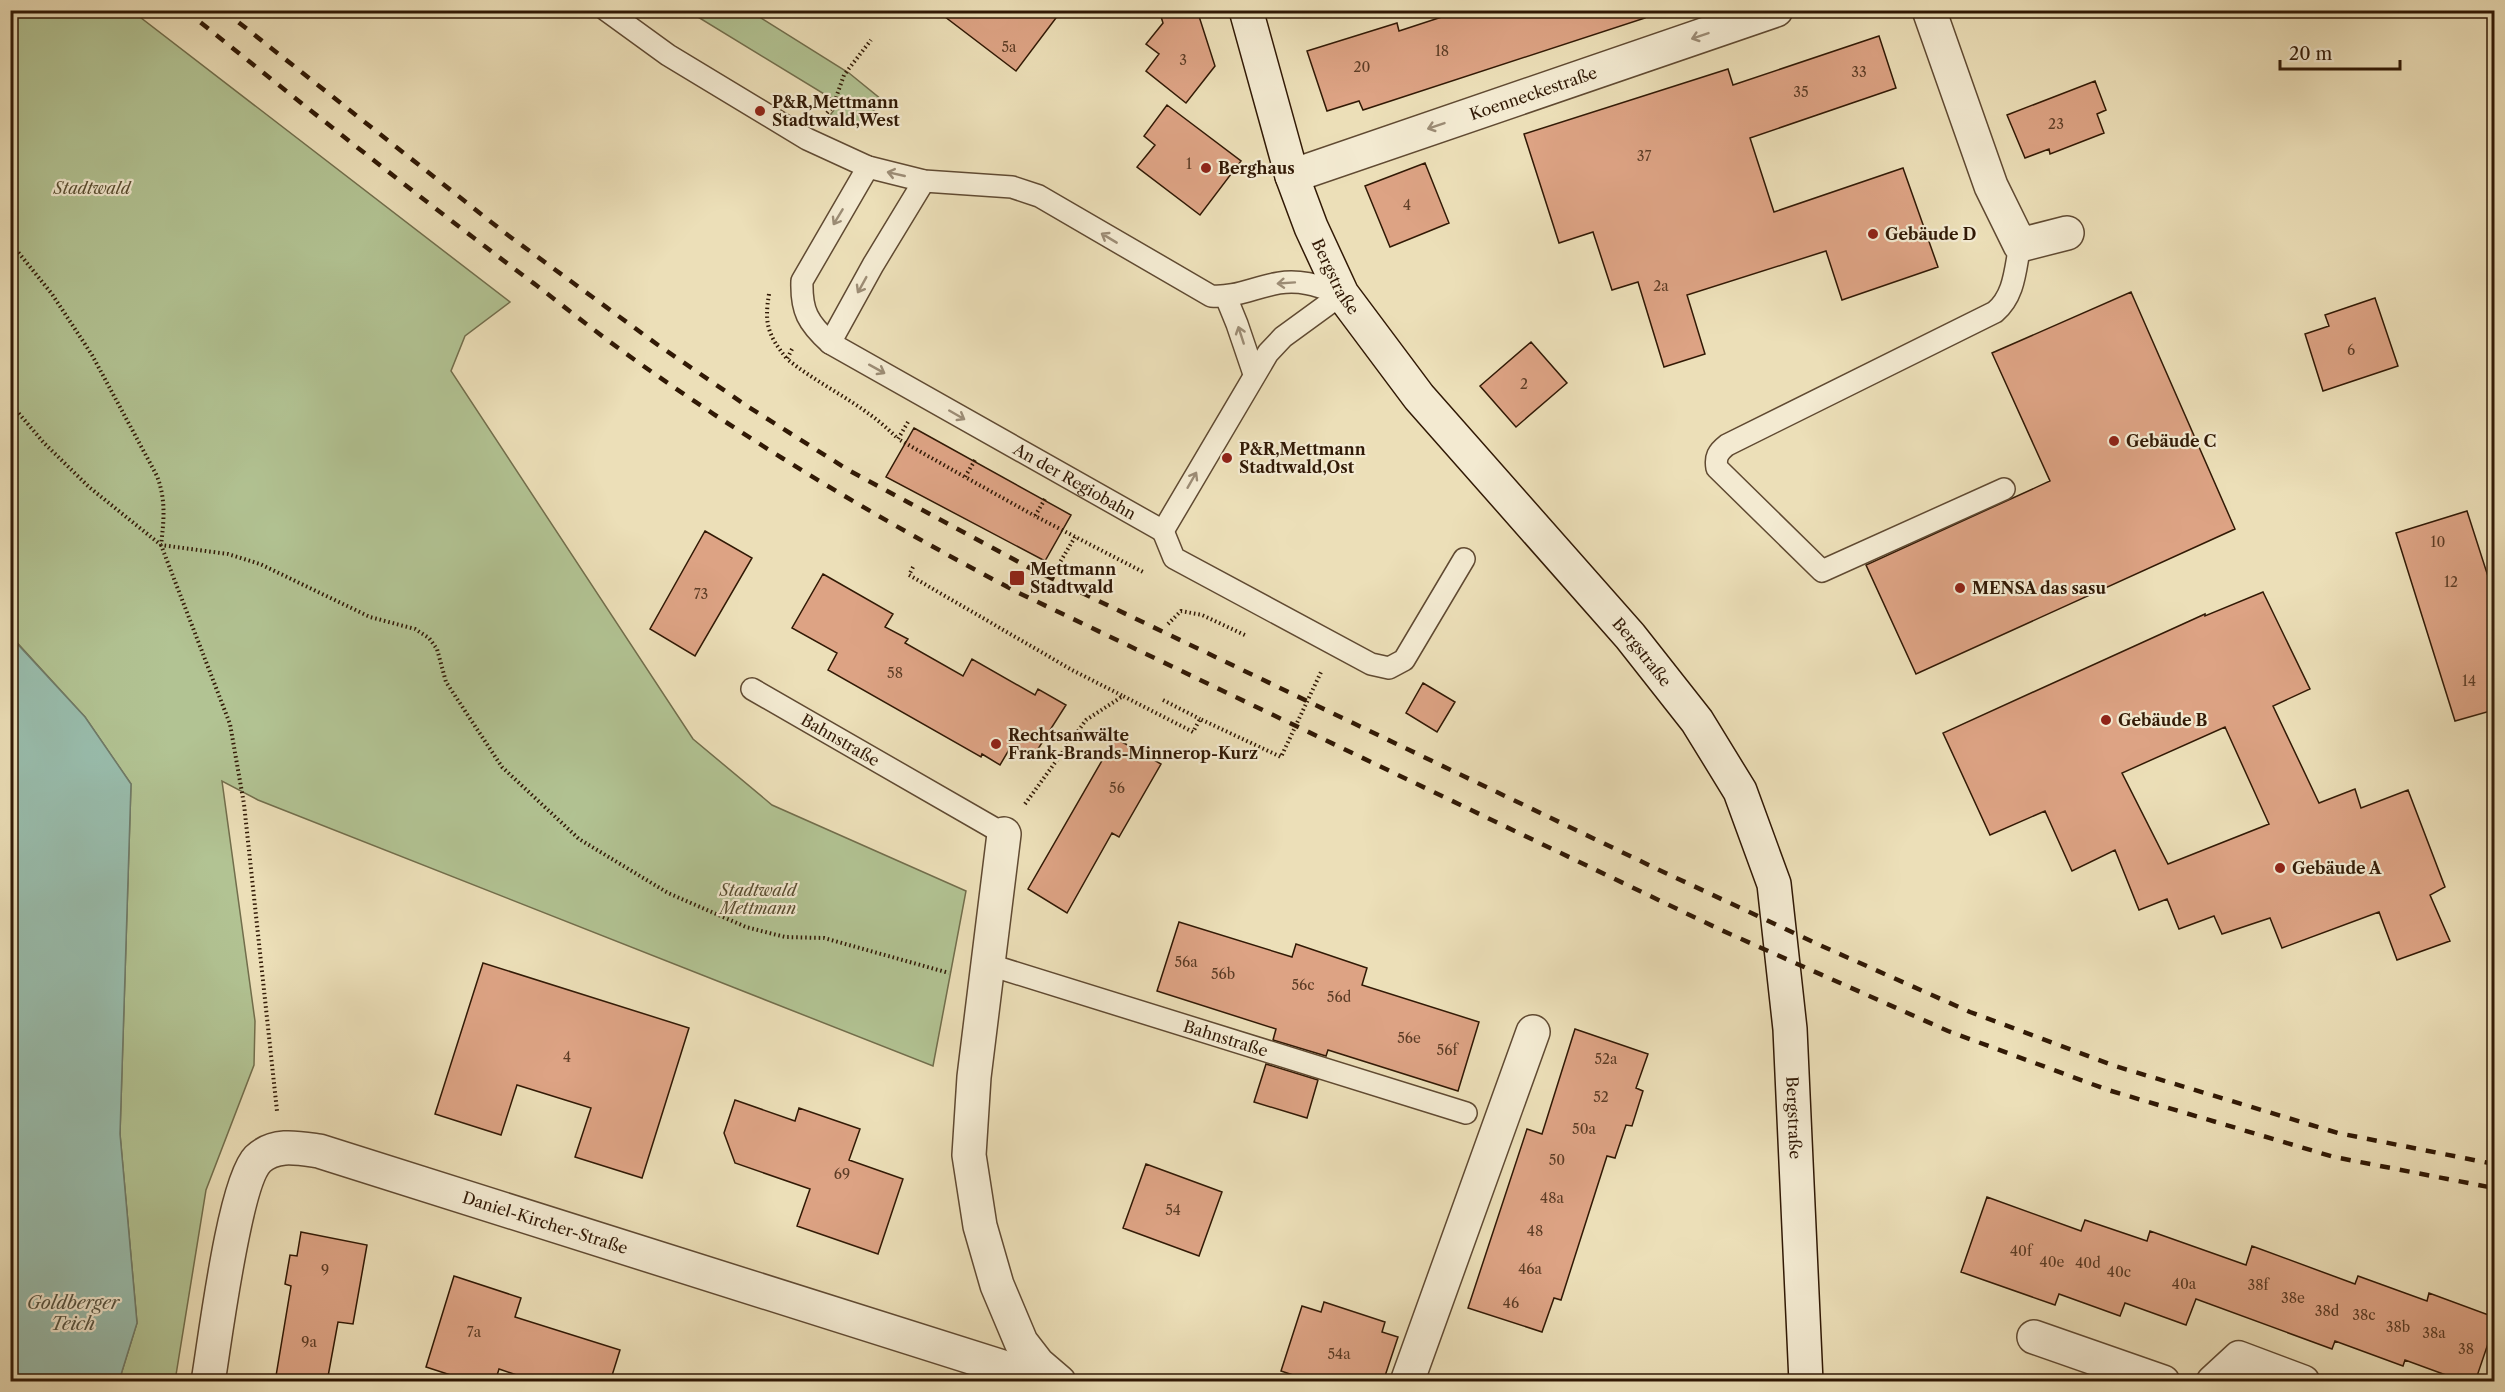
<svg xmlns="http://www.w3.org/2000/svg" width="2505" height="1392" viewBox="0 0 2505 1392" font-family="'Libre Caslon Text',serif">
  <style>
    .green { fill: #b2c393; stroke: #726e4c; stroke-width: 1.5 }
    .water { fill: #99bdad; stroke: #6f7b6a; stroke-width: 1.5 }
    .building { fill: #dda384; stroke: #311905; stroke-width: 1.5; fill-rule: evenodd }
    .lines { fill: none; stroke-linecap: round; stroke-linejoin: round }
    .lane-casing { stroke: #604a32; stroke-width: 24 }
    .street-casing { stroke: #604a32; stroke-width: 36 }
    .secondary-casing { stroke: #311905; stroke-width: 36 }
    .path { stroke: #311905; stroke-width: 4; stroke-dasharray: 1.5 3; stroke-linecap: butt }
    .lane { stroke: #f3ead1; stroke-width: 21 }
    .street { stroke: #f3ead1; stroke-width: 33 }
    .secondary { stroke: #f3ead1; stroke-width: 33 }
    .rail { stroke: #311905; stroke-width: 4.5; stroke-dasharray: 10 10; stroke-linecap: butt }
    .oneway { stroke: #9c8c75 }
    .poi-dot { fill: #8f2418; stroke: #f3ead1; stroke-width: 2 }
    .labels { text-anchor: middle; stroke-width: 4.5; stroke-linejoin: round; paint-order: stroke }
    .number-label { font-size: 14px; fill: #5c3c25 }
    .street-label { font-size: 16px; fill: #311905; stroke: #f3ead1 }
    .poi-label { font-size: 16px; font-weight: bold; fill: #311905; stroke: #f3ead1; text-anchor: start }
    .park-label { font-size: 16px; font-style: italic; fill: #584c30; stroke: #f3ead1 }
    .water-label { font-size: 18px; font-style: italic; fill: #555240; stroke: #f3ead1 }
  </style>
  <rect width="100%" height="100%" fill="#ecdfb8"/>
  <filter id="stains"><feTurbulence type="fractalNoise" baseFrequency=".00333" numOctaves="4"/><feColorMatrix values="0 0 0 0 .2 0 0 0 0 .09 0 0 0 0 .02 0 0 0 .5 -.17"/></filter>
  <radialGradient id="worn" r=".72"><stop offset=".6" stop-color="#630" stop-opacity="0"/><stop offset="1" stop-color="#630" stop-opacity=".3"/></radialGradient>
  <path class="green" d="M11 11H132L510 302 465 336 451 371 693 739 772 805 966 891 933 1066 258 800 222 781 255 1021 254 1065 206 1190 175 1381H119L137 1323 120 1134 131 784 85 717 11 636Z
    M688 11H750L849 73 882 100C861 128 859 130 823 125L839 103Z"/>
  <path class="water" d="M10 636 85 717 131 784 120 1134 137 1323 119 1381H11Z"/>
  <path class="building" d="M936 10H1062L1016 71Z
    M1159 10H1197L1215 66 1186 103 1146 71 1159 54 1146 44 1163 23Z
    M1463 10H1644L1645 18 1363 110 1359 101 1327 111 1307 51 1397 23 1399 31Z
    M1879 36 1896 88 1750 138 1774 212 1903 168 1938 267 1842 300 1826 251 1687 295 1705 354 1664 367 1638 282 1612 290 1593 232 1559 243 1524 134 1728 69 1733 85Z
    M2095 81 2106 110 2097 114 2104 133 2050 154 2049 149 2025 158 2007 115Z
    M1167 105 1241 161 1200 215 1137 167 1155 145 1144 136Z
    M1425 163 1449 223 1390 247 1365 186Z
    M2131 292 2235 529 1916 674 1866 565 2050 481 1992 353Z
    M2375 298 2398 366 2323 391 2305 334 2329 326 2325 315Z
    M1531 342 1567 383 1516 427 1480 386Z
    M914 428 1071 515 1045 561 886 477Z
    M2467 511 2494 595V710L2455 721 2396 533Z
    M705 531 752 558 695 656 650 629Z
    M823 574 893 614 885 627 908 639 905 643 963 676 972 659 1035 695 1038 689 1066 705 1031 760 1010 748 1000 765 982 754 981 757 828 670 837 653 792 628Z
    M2263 592 2310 689 2273 706 2319 803 2355 789 2361 808 2408 790 2445 887 2430 895 2450 941 2397 960 2379 912 2282 948 2270 918 2222 934 2214 916 2179 929 2167 899 2139 910 2115 850 2072 871 2045 811 1990 835 1943 733 2205 614V616ZM2225 727 2269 824 2168 864 2122 773Z
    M1423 683 1455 702 1437 732 1406 713Z
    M1115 738 1161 764 1119 837 1112 833 1067 913 1028 889Z
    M1179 922 1292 957 1296 944 1367 968 1362 985 1479 1022 1458 1091 1328 1050 1326 1056 1273 1040 1276 1029 1157 991Z
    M483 963 689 1028 642 1178 575 1157 591 1108 517 1085 501 1135 435 1114Z
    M1575 1029 1648 1054 1636 1088 1643 1091 1632 1126 1626 1125 1615 1158 1607 1156 1561 1300 1554 1298 1542 1332 1468 1308 1527 1129 1542 1134Z
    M1266 1064 1318 1080 1307 1118 1254 1102Z
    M735 1100 795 1121 799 1108 860 1129 849 1160 903 1179 878 1254 797 1226 810 1189 735 1163 724 1133Z
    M1146 1164 1222 1192 1199 1256 1123 1228Z
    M1987 1197 2081 1231 2085 1220 2147 1241 2150 1231 2246 1265 2252 1246 2355 1284 2358 1276 2427 1301 2429 1293 2494 1317V1326L2475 1382H2465L2405 1360 2403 1366 2335 1341 2332 1349 2196 1299 2186 1325 2125 1303 2120 1316 2059 1294 2055 1305 1961 1272Z
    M301 1232 367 1245 353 1324 338 1322 327 1382H275L291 1286 285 1284 290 1255 297 1256Z
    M454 1276 521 1298 515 1317 620 1350 610 1382H537L499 1369 495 1382H472L426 1367Z
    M1324 1302 1385 1322 1382 1332 1398 1337 1383 1382H1314L1281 1371 1302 1306 1321 1312Z"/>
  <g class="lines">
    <g class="lane-casing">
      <g id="lane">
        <path d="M606 10 668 55 807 139 868 167 924 181 1012 187 1039 196 1211 296C1235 298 1255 287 1279 283 1302 279 1321 287 1342 294"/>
        <path id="s1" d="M868 167 802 281C801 311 808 323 830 343L1163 531"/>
        <path d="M1226 297 1237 324 1254 374"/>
        <path d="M830 343 873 265 924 181"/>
        <path d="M2004 489 1822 571 1717 468C1715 457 1718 452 1727 445L1995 312C2015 295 2015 269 2020 245"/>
        <path d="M1163 531 1174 558 1371 664 1389 668 1404 660 1464 559"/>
        <path d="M1163 531 1268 353 1283 337 1342 294"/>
        <path id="s2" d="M752 689 1004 834"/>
        <path id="s3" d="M987 964 1466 1113"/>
      </g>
    </g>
    <g class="street-casing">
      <g id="street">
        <path d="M1929 10 1991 186 2020 245 2067 233"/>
        <path id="s4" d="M1292 176 1776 10"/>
        <path d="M1004 834 974 1077 969 1155 980 1226 997 1285 1021 1342 1038 1364 1059 1382"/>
        <path d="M2034 1337 2163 1382"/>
        <path id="s5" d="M208 1382C215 1341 234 1183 258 1159 275 1143 298 1148 319 1151L1050 1382"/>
        <path d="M1407 1382 1533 1032"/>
        <path d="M2213 1382 2239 1358 2303 1382"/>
      </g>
    </g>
    <g class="secondary-casing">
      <g id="secondary">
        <path id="s6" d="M1246 10 1292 176 1311 227 1342 294 1419 397 1630 636 1697 721 1740 791 1774 884 1790 1029 1806 1382"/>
      </g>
    </g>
    <path class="path" d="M827 113 833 106 844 75 871 40
      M10 242 52 294 92 355 157 476C166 500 164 520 161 545L230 724 244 804 277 1111
      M769 294C764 324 768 335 787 359
      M792 349 787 359C823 388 866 405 898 439
      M10 403 44 443 89 487 161 545 228 554 260 564 370 617 415 629 429 638 437 649 446 682 502 767 579 839 668 893 746 927 785 937 824 938 949 973
      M908 422 898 439 965 477
      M975 460 965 477 1035 516
      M1045 499 1035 516 1145 573
      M913 567 909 575 1072 670 1123 696
      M1056 569 1075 537
      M1168 624 1181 611 1202 615 1247 636
      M1163 700 1200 719
      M1025 804 1086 720 1123 696 1193 732 1200 719 1281 757 1321 672"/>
    <use href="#lane" class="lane"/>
    <use href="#street" class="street"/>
    <use href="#secondary" class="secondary"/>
    <path class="rail" d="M185 10C301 103 417 196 536 285 571 312 606 340 642 365 762 450 889 525 1019 593L1721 930 1948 1031 2108 1090 2334 1157 2494 1188
      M223 10 505 233 658 345 747 406 850 471 1028 567 1655 868 1824 947 1970 1012 2115 1066 2338 1133 2494 1164"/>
  </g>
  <defs><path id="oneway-shaft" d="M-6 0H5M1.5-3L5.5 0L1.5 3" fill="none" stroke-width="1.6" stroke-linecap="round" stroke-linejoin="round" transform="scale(1.5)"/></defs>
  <g class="oneway">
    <use href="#oneway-shaft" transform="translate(1700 36) rotate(161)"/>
    <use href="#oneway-shaft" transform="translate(1436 126) rotate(161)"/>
    <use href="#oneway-shaft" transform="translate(896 174) rotate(-167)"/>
    <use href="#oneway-shaft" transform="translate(838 217) rotate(121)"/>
    <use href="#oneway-shaft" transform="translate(1109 238) rotate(-149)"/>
    <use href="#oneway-shaft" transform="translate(1286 283) rotate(176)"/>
    <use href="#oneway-shaft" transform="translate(862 285) rotate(119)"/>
    <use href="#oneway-shaft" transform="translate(1241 335) rotate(-108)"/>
    <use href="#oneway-shaft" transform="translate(877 369) rotate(29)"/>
    <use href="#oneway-shaft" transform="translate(957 415) rotate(30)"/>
    <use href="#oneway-shaft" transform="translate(1192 480) rotate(-60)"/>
  </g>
  <g class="poi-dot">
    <circle cx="760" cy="111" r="6"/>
    <circle cx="1206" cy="168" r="6"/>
    <circle cx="1873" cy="234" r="6"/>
    <circle cx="2114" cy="441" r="6"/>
    <circle cx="1227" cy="458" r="6"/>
    <rect x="1009" y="570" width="16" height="16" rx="3"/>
    <circle cx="1960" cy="588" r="6"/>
    <circle cx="2106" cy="720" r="6"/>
    <circle cx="996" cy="744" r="6"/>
    <circle cx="2280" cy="868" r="6"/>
  </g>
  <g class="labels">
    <g class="number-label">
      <text x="1009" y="52">5a</text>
      <text x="1442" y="56">18</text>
      <text x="1183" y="65">3</text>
      <text x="1362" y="72">20</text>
      <text x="1859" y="77">33</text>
      <text x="1801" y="97">35</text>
      <text x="2056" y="129">23</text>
      <text x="1644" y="161">37</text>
      <text x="1189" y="169">1</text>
      <text x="1407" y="210">4</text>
      <text x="1661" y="291">2a</text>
      <text x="2351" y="355">6</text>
      <text x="1524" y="389">2</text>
      <text x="2438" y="547">10</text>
      <text x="2451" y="587">12</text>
      <text x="701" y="599">73</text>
      <text x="895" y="678">58</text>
      <text x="2469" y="686">14</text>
      <text x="1117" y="793">56</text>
      <text x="1186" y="967">56a</text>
      <text x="1223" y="979">56b</text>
      <text x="1303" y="990">56c</text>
      <text x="1339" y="1002">56d</text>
      <text x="1409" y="1043">56e</text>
      <text x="1447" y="1055">56f</text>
      <text x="567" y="1062">4</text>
      <text x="1606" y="1064">52a</text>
      <text x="1601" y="1102">52</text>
      <text x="1584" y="1134">50a</text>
      <text x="1557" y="1165">50</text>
      <text x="842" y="1179">69</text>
      <text x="1552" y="1203">48a</text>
      <text x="1173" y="1215">54</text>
      <text x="1535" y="1236">48</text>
      <text x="2021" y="1256">40f</text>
      <text x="2052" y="1267">40e</text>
      <text x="2088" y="1268">40d</text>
      <text x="1530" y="1274">46a</text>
      <text x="325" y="1275">9</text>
      <text x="2119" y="1277">40c</text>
      <text x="2184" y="1289">40a</text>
      <text x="2258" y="1290">38f</text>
      <text x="2293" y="1303">38e</text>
      <text x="1511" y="1308">46</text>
      <text x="2327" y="1316">38d</text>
      <text x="2364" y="1320">38c</text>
      <text x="2398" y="1332">38b</text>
      <text x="474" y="1337">7a</text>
      <text x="2434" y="1338">38a</text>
      <text x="309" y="1347">9a</text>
      <text x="2466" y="1354">38</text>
      <text x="1339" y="1359">54a</text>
    </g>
    <g class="street-label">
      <text dy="6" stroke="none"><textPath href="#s4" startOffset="255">Koenneckestraße</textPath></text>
      <text dy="6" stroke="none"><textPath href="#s6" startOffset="282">Bergstraße</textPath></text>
      <text dy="6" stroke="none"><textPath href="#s1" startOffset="484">An der Regiobahn</textPath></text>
      <text dy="6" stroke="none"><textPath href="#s6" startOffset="768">Bergstraße</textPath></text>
      <text dy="6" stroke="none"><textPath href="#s2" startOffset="102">Bahnstraße</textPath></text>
      <text dy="6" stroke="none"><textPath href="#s3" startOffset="250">Bahnstraße</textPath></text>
      <text dy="6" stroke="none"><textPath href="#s6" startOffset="1272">Bergstraße</textPath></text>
      <text dy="6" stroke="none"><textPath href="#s5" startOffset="531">Daniel-Kircher-Straße</textPath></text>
    </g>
    <g class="poi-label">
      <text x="772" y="108">P&amp;R,Mettmann<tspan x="772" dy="18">Stadtwald,West</tspan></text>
      <text x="1218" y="174">Berghaus</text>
      <text x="1885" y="240">Gebäude D</text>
      <text x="2126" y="447">Gebäude C</text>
      <text x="1239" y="455">P&amp;R,Mettmann<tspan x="1239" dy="18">Stadtwald,Ost</tspan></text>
      <text x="1030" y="575">Mettmann<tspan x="1030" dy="18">Stadtwald</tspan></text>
      <text x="1972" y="594">MENSA das sasu</text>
      <text x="2118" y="726">Gebäude B</text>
      <text x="1008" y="741">Rechtsanwälte<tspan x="1008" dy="18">Frank-Brands-Minnerop-Kurz</tspan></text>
      <text x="2292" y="874">Gebäude A</text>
    </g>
    <g class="park-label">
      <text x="92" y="194">Stadtwald</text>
      <text x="758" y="896">Stadtwald<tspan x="758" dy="18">Mettmann</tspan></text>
    </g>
    <g class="water-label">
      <text x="73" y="1309">Goldberger<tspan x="73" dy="21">Teich</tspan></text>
    </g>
  </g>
  <rect width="2505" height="1392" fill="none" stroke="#ecdfb8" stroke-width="36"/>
  <rect x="12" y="12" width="2481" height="1368" fill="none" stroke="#311905" stroke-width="3"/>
  <rect x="18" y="18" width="2469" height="1356" fill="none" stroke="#311905" stroke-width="1.5"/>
  <path d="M2280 60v9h120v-9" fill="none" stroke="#311905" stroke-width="3"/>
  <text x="2289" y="60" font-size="18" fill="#311905" stroke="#f3ead1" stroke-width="4.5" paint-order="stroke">20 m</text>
  <rect width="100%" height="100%" filter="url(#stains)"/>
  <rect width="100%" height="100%" fill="url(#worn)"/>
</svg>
